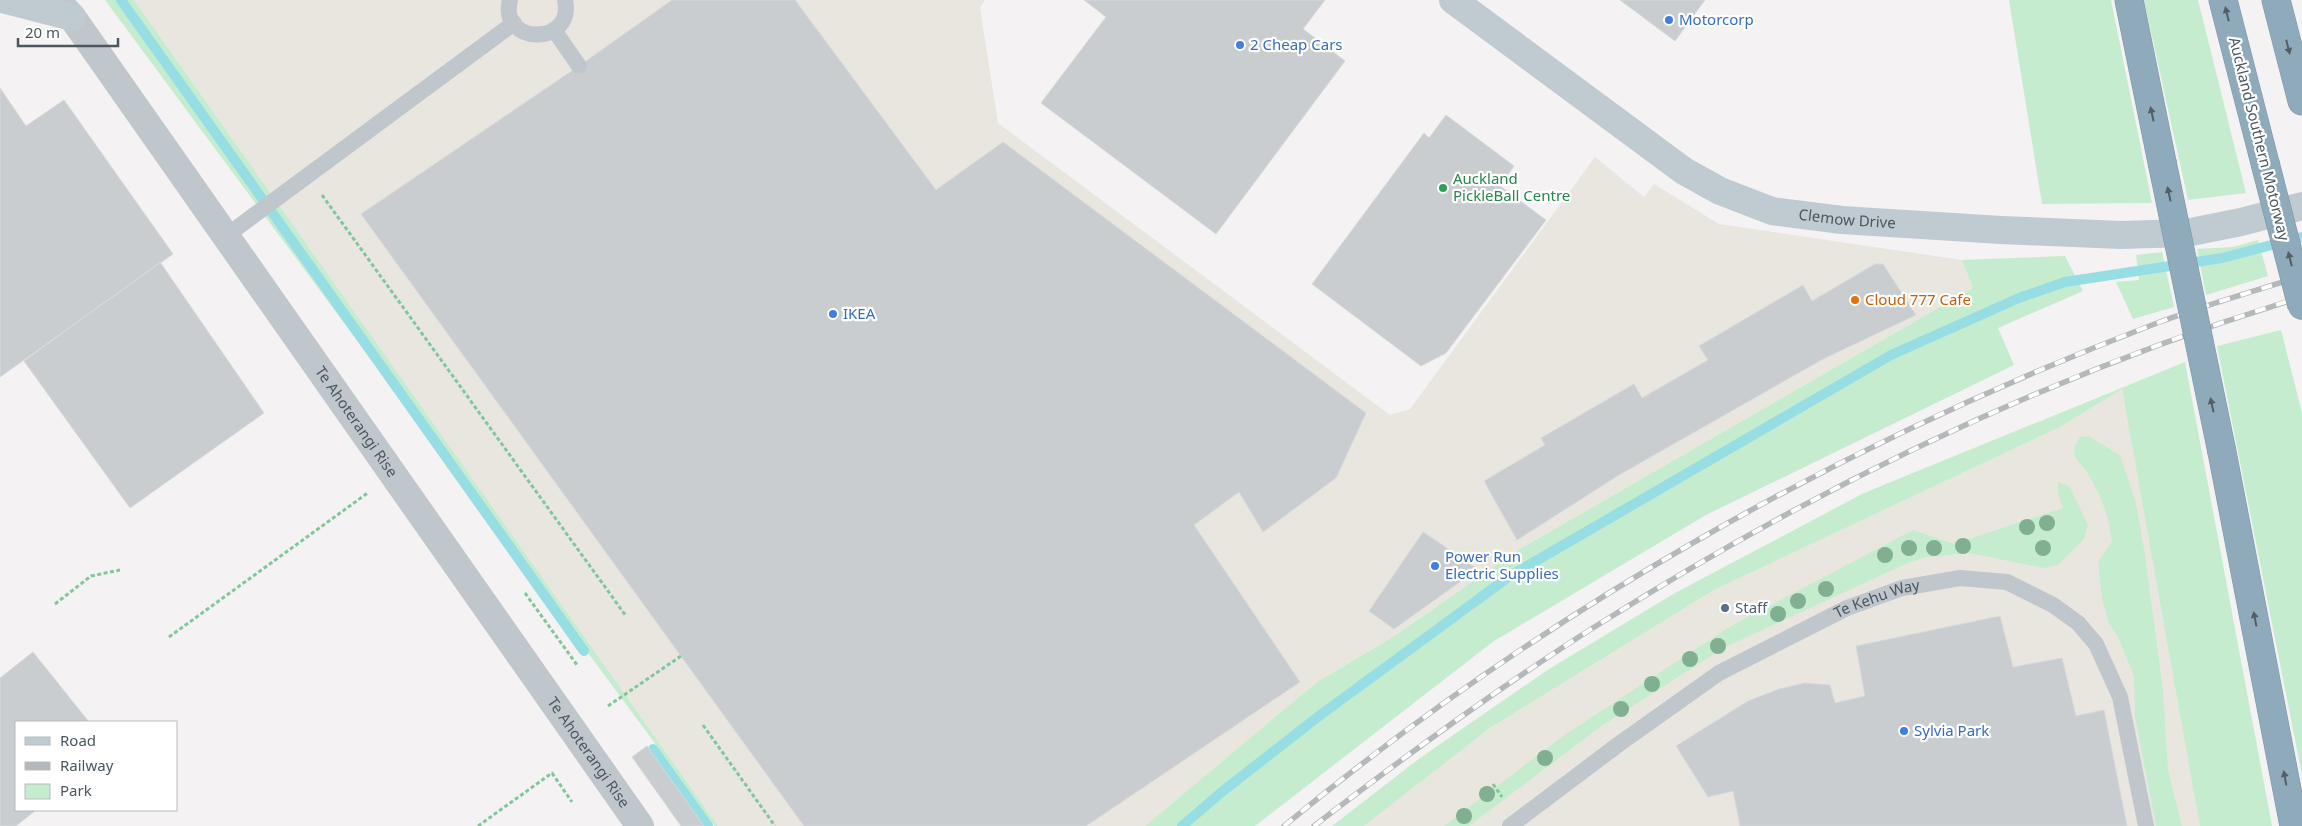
<svg xmlns="http://www.w3.org/2000/svg" width="2302" height="826" viewBox="0 0 2302 826" font-family="'Noto Sans',sans-serif">
  <style>
    .commercial { fill: #e9e6e0 }
    .green { fill: #c5eccf }
    .lines { fill: none; stroke-linecap: round; stroke-linejoin: round }
    .stream { stroke: #97dee4; stroke-width: 10 }
    .building { fill: #c9cdd0; stroke: #d6d9dc }
    .motorway-casing { stroke: #7a95a7; stroke-width: 29 }
    .path { stroke: #80c79b; stroke-width: 3; stroke-dasharray: 4 2.5; stroke-linecap: butt }
    .service { stroke: #bfc7cd; stroke-width: 16 }
    .minor { stroke: #bfc7cd; stroke-width: 28 }
    .secondary { stroke: #bfcad1; stroke-width: 28 }
    .motorway { stroke: #8faabb; stroke-width: 28 }
    .rail-casing { stroke: #b4b8bb; stroke-width: 5.5 }
    .rail { stroke: #fff; stroke-width: 4; stroke-dasharray: 11; stroke-linecap: butt }
    .motorway-bridge-casing { stroke: #7a95a7; stroke-width: 29; stroke-linecap: butt }
    .motorway-bridge { stroke: #8faabb; stroke-width: 28 }
    .tree { fill: #80af91 }
    .oneway { fill: #525f66 }
    .shop-dot { fill: #3f7fe0; stroke: #fff; stroke-width: 2 }
    .leisure-dot { fill: #2e9e5b; stroke: #fff; stroke-width: 2 }
    .food-dot { fill: #e8710a; stroke: #fff; stroke-width: 2 }
    .service-dot { fill: #5c6f8a; stroke: #fff; stroke-width: 2 }
    .labels { text-anchor: middle; stroke-width: 4.5; stroke-linejoin: round; paint-order: stroke }
    .shop-label { font-size: 15px; fill: #366cbe; stroke: #fff; text-anchor: start }
    .street-label { font-size: 15px; fill: #4b575d; stroke: #fff }
    .leisure-label { font-size: 15px; fill: #27864d; stroke: #fff; text-anchor: start }
    .food-label { font-size: 15px; fill: #c56008; stroke: #fff; text-anchor: start }
    .service-label { font-size: 15px; fill: #4e5e75; stroke: #fff; text-anchor: start }
  </style>
  <rect width="100%" height="100%" fill="#f4f2f2"/>
  <path class="commercial" d="M134 0H985L980 8 998 123 1390 415 1410 409 1595 157 1644 197 1654 184 1719 224 1962 260 1973 288 1518 550 1393 637 1317 682 1145 826H718Z
    M2122 389 2202 826H1364L1490 728 1714 590 2062 426Z"/>
  <path class="green" d="M105 0H134L718 826H714L654 742Z
    M2009 0H2111L2152 203 2042 204Z
    M2144 0H2198L2246 193 2188 200Z
    M2258 240 2268 276 2206 295 2197 249 2233 247Z
    M2162 252 2174 307 2133 319 2116 282 2139 280 2136 255Z
    M2065 256 2083 291 1998 328 2014 365 1706 515 1494 641 1255 826H1145L1317 682 1393 637 1518 550 1973 288 1962 260Z
    M2281 330 2302 413V775L2217 346Z
    M2185 362 2272 826H2200L2122 389 2062 426 1714 590 1490 728 1364 826H1332L1420 758 1549 669 1675 593 1864 493Z
    M2088 436 2120 455 2136 503 2145 555 2163 690 2168 770 2182 826H2156L2135 717 2134 676 2119 639 2108 621 2102 599 2098 562 2112 541C2109 515 2100 494 2087 472 2083 466 2077 461 2075 456 2072 449 2077 443 2080 437Z
    M2058 482 2070 487 2088 525 2084 539 2058 565 2043 568 1970 553 1927 557 1910 562 1725 647 1600 727 1469 826H1444L1566 734 1731 626 1913 530 1954 544 2063 508 2058 495Z"/>
  <g class="lines">
    <path class="stream" d="M121 0 584 651
      M653 749 708 826
      M1182 826 1223 791 1319 716 1510 576 1891 355 2019 298 2065 282 2222 258 2302 237"/>
  </g>
  <path class="building" d="M672 0H795L936 190 1003 142 1366 413 1336 478 1263 532 1239 492 1194 525 1300 682 1086 826H804L361 214 579 66Z
    M1084 0H1325L1303 29 1345 61 1216 234 1041 103 1106 17Z
    M1620 0H1705L1675 41Z
    M0 88 26 126 64 100 173 254 0 377Z
    M1446 115 1514 166 1500 186 1546 220 1446 353 1421 366 1312 284 1424 133 1429 138Z
    M160 262 264 413 130 508 24 361Z
    M1875 264H1883L1916 315 1823 359 1619 475 1517 540 1484 481 1545 445 1541 438 1634 384 1642 398 1708 360 1699 346 1803 285 1812 301Z
    M1423 532 1478 569 1394 629 1369 611Z
    M2000 616 2013 667 2062 658 2076 716 2104 710 2127 826H1740L1733 791 1708 797 1676 746 1748 701 1779 689 1805 683 1830 685 1835 703 1865 696 1856 646Z
    M33 652 89 722H16V810H36L16 826H0V678Z
    M647 746 704 826H681L632 757Z"/>
  <g class="lines">
    <g class="motorway-casing">
      <path id="motorway" d="M2129 0 2162 162
        M2223 0 2265 163
        M2276 0 2302 101
        M2222 452 2294 826"/>
    </g>
    <path class="path" d="M322 195 626 616
      M525 593 577 665
      M55 604 91 576 120 570
      M169 637 369 492
      M608 706 681 656
      M703 725 775 826
      M1493 784 1502 797
      M478 826 552 773 572 802"/>
    <g class="service">
      <path d="M510 0C498 45 575 47 565 0"/>
      <path d="M554 30 579 66"/>
      <path d="M226 236 514 23"/>
      <path id="s1" d="M1510 826 1619 744 1719 673 1847 608 1902 588 1960 578 2007 582 2053 605 2078 623 2096 644 2120 697 2146 826"/>
    </g>
    <path class="minor" id="s2" d="M56 0 72 17 640 826"/>
    <g class="secondary">
      <path d="M6 0 72 17"/>
      <path id="s3" d="M1453 0 1684 171 1720 191 1772 211 1842 220 2001 230 2121 235 2186 233 2241 222 2302 206"/>
    </g>
    <use href="#motorway" class="motorway"/>
    <g class="rail-casing">
      <path id="rail" d="M1284 826C1543 612 1838 445 2152 325 2201 306 2252 292 2302 276
        M1314 826C1405 756 1498 688 1596 626 1815 488 2053 372 2302 297"/>
    </g>
    <use href="#rail" class="rail"/>
    <g class="motorway-bridge-casing">
      <path id="motorway-bridge" d="M2162 162 2222 452
        M2265 163 2302 306"/>
    </g>
    <use href="#motorway-bridge" class="motorway-bridge"/>
  </g>
  <g class="tree">
    <circle cx="2047" cy="523" r="8"/>
    <circle cx="2027" cy="527" r="8"/>
    <circle cx="1963" cy="546" r="8"/>
    <circle cx="1909" cy="548" r="8"/>
    <circle cx="1934" cy="548" r="8"/>
    <circle cx="2043" cy="548" r="8"/>
    <circle cx="1885" cy="555" r="8"/>
    <circle cx="1826" cy="589" r="8"/>
    <circle cx="1798" cy="601" r="8"/>
    <circle cx="1778" cy="614" r="8"/>
    <circle cx="1718" cy="646" r="8"/>
    <circle cx="1690" cy="659" r="8"/>
    <circle cx="1652" cy="684" r="8"/>
    <circle cx="1621" cy="709" r="8"/>
    <circle cx="1545" cy="758" r="8"/>
    <circle cx="1487" cy="794" r="8"/>
    <circle cx="1464" cy="816" r="8"/>
  </g>
  <defs><path id="oneway-solid" d="M-6-.8H1V-3.2L6.5 0L1 3.2V.8H-6Z" transform="scale(1.25)"/></defs>
  <g class="oneway">
    <use href="#oneway-solid" transform="translate(2227 14) rotate(-104)"/>
    <use href="#oneway-solid" transform="translate(2288 47) rotate(76)"/>
    <use href="#oneway-solid" transform="translate(2152 114) rotate(-102)"/>
    <use href="#oneway-solid" transform="translate(2169 194) rotate(-102)"/>
    <use href="#oneway-solid" transform="translate(2290 259) rotate(-104)"/>
    <use href="#oneway-solid" transform="translate(2212 405) rotate(-102)"/>
    <use href="#oneway-solid" transform="translate(2255 619) rotate(-101)"/>
    <use href="#oneway-solid" transform="translate(2285 778) rotate(-100)"/>
  </g>
  <g class="shop-dot">
    <circle cx="1669" cy="20" r="5"/>
    <circle cx="1240" cy="45" r="5"/>
    <circle cx="833" cy="314" r="5"/>
    <circle cx="1435" cy="566" r="5"/>
    <circle cx="1904" cy="731" r="5"/>
  </g>
  <circle class="leisure-dot" cx="1443" cy="188" r="5"/>
  <circle class="food-dot" cx="1855" cy="300" r="5"/>
  <circle class="service-dot" cx="1725" cy="608" r="5"/>
  <g class="labels">
    <g class="shop-label">
      <text x="1679" y="25">Motorcorp</text>
      <text x="1250" y="50">2 Cheap Cars</text>
      <text x="843" y="319">IKEA</text>
      <text x="1445" y="562">Power Run<tspan x="1445" dy="17">Electric Supplies</tspan></text>
      <text x="1914" y="736">Sylvia Park</text>
    </g>
    <g class="street-label">
      <text transform="translate(2259 139) rotate(76)" y="5">Auckland Southern Motorway</text>
      <text dy="5" stroke="none"><textPath href="#s3" startOffset="460">Clemow Drive</textPath></text>
      <text dy="5" stroke="none"><textPath href="#s2" startOffset="518">Te Ahoterangi Rise</textPath></text>
      <text dy="5" stroke="none"><textPath href="#s1" startOffset="434">Te Kehu Way</textPath></text>
      <text dy="5" stroke="none"><textPath href="#s2" startOffset="922">Te Ahoterangi Rise</textPath></text>
    </g>
    <g class="leisure-label">
      <text x="1453" y="184">Auckland<tspan x="1453" dy="17">PickleBall Centre</tspan></text>
    </g>
    <g class="food-label">
      <text x="1865" y="305">Cloud 777 Cafe</text>
    </g>
    <g class="service-label">
      <text x="1735" y="613">Staff</text>
    </g>
  </g>
  <rect x="15" y="721" width="162" height="90" fill="#ffffff" stroke="#b7bcbe"/>
  <rect x="25" y="737" width="25" height="8" fill="#bfcad1" stroke="#b7bcbe"/>
  <text x="60" y="746" font-size="15" fill="#4b575d">Road</text>
  <rect x="25" y="762" width="25" height="8" fill="#b4b8bb" stroke="#b7bcbe"/>
  <text x="60" y="771" font-size="15" fill="#4b575d">Railway</text>
  <rect x="25" y="784" width="25" height="15" fill="#c5eccf" stroke="#b7bcbe"/>
  <text x="60" y="796" font-size="15" fill="#4b575d">Park</text>
  <path d="M18 38v8h100v-8" fill="none" stroke="#4b575d" stroke-width="2.5"/>
  <text x="25" y="38" font-size="15" fill="#4b575d" stroke="#ffffff" stroke-width="4" paint-order="stroke">20 m</text>
</svg>
